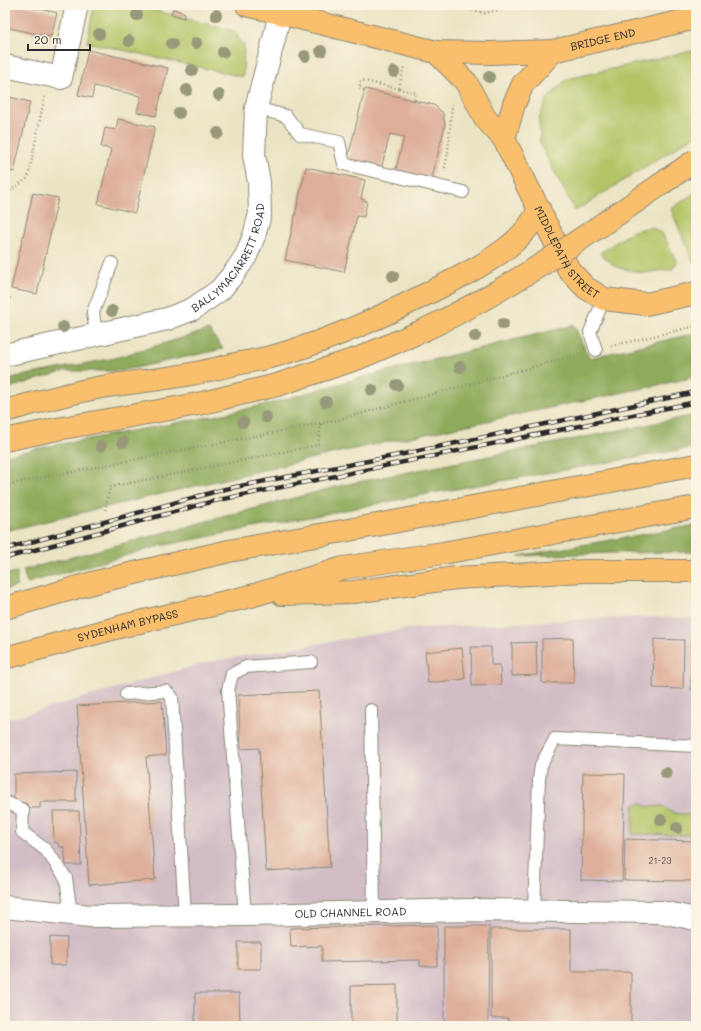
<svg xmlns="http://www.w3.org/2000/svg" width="701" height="1031" viewBox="0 0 701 1031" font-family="Mali,sans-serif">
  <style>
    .industrial { fill: #d2bdc6 }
    .green { fill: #b4c568; stroke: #70784a }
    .forest { fill: #8faa5c; stroke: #5d6a44 }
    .building { fill: #ddae9a }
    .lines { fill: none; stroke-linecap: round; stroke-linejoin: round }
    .lane-casing { stroke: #8b8878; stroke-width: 14 }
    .street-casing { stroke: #8b8878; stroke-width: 24 }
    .primary-casing { stroke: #8b8878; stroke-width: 24 }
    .highway-casing { stroke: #8b8878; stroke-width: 24 }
    .path { stroke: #8b8878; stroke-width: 2.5; stroke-dasharray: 1 3; stroke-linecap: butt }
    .lane { stroke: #fff; stroke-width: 12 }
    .street { stroke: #fff; stroke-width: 22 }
    .primary { stroke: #f9bf6d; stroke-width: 22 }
    .highway { stroke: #f9bf6d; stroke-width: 22 }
    .rail-casing { stroke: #2b2b2b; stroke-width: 4.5 }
    .rail { stroke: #fcf5e5; stroke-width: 3; stroke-dasharray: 9; stroke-linecap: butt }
    .highway-bridge-casing { stroke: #8b8878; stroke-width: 24; stroke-linecap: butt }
    .highway-bridge { stroke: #f9bf6d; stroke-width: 22 }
    .tree { fill: #98987a }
    .labels { text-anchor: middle; stroke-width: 3; stroke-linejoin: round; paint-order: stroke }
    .number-label { font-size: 9px; fill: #584c47 }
    .street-label { font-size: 11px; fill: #2b2b2b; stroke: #fcf5e5 }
  </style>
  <rect width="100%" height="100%" fill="#fcf5e5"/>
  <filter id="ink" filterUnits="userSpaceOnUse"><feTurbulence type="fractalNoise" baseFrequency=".025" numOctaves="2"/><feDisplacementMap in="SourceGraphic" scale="8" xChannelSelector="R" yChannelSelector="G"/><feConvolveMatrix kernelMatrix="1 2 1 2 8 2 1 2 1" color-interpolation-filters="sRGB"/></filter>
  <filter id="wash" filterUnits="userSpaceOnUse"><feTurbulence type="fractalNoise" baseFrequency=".012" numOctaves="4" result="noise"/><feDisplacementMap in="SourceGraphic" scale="16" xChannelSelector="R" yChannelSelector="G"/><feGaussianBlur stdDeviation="0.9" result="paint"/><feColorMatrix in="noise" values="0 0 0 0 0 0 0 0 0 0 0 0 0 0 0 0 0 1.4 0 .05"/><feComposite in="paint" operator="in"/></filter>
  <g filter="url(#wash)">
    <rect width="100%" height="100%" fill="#ebe4c4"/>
    <path class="industrial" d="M627 617 696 618V1026H5V720L208 662 405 629Z"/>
    <path class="green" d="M101 5H134L234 31 244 46 243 77 87 42 93 10Z
      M696 50V135L575 211 540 144 539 119 547 99 567 79Z
      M696 192V261L693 262 671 209Z
      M651 227 662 233 677 262 672 269 643 273 616 267 600 253 633 231Z
      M641 803 648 807 663 806C681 824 692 800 694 835L632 834 634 806 636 804Z"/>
    <path class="forest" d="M574 325 589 358 696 333V377L335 453 5 531V456L39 448 219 415 268 404 359 378Z
      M209 330 223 349 121 371H66L5 389V379L115 358Z
      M696 415V447L433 493 160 546 27 583 23 570 343 485Z
      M696 525V552L613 553 519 556Z
      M17 572V586L5 590V575Z"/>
    <g id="blocks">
      <path class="building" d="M5 5H24L57 13 51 37 5 27Z
        M173 9 185 13 184 18 171 14Z
        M88 50 168 68 156 116 137 112 141 96 94 86 92 98 78 95Z
        M365 89 434 105 443 113 445 125 431 182 395 173 404 137 390 134 381 169 347 161Z
        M5 96 30 102 14 172 5 170Z
        M118 119 155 127 135 213 98 204 111 149 101 147 105 128 116 130Z
        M306 167 365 180 361 199 367 201 364 217 357 216 344 272 285 260Z
        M33 193 58 198 37 294 11 289Z
        M5 296 10 297 6 318H5Z
        M573 638 574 683H542V639Z
        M654 639 684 640 683 689 653 688Z
        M692 640H696V690H691Z
        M536 642 537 675 512 676V643Z
        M471 647H491V665H500L501 685 472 686Z
        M462 648 465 679 428 683 425 652Z
        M319 691 330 867 266 871 259 748 241 749 238 695Z
        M162 701 166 755 146 757 155 879 154 880 89 885 77 706Z
        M76 772V802H40V808H26V803H14V774Z
        M583 773 625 774 622 881 581 880Z
        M53 811H79L81 865H66L64 847H59L58 843 54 842Z
        M625 839 696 841V881L624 880Z
        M437 925V966H420V960L322 962V946L291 947 290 928Z
        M444 926H489L488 1026H444Z
        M491 929H571V972H631V1026H508V1018H491Z
        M50 937 67 938 66 965H50Z
        M238 942H261V969H238Z
        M397 985V1026H351V986Z
        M195 993H239L240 1026H195Z"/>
    </g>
  </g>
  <g filter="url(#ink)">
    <use href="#blocks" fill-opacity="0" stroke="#8b8878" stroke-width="1"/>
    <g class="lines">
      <g class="lane-casing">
        <path id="lane" d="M256 108 286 116 300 134 339 142 344 164 463 192
          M96 334 93 312 112 263
          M596 350 590 332 604 299
          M126 694 166 691 172 697 185 916
          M371 710 374 912
          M5 802 23 810 22 832 46 850 66 878 71 914
          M534 910 539 779 541 765 555 739 696 746
          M245 915 228 690 232 674 246 667 311 662"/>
      </g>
      <g class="street-casing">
        <g id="street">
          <path d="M5 66 61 78 77 5"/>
          <path id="s1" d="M5 355 167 319 193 309 220 290 235 272 246 256 254 236 260 214 259 182 254 155 256 108 274 39 280 13"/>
          <path id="s2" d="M5 907 90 916 245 915 470 910 661 912 696 919"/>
        </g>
      </g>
      <g class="primary-casing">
        <g id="primary">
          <path id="s3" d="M247 5 436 52 490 53 553 51 696 18"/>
          <path id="s4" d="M436 52 466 82 485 118 504 139 569 270 586 288 604 299 646 304 696 293"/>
          <path d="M504 139 514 104 523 84 553 51"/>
        </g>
      </g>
      <g class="highway-casing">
        <g id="highway">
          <path d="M5 411C37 402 69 393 102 387 130 382 158 380 186 375 203 372 219 368 236 364 250 361 264 359 278 355 338 338 394 311 450 282 480 267 527 242 539 208"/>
          <path d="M5 440 57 429 198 404 277 385 359 358 422 331"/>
          <path d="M282 594 353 592 456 578 585 571H696"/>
          <path d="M5 608 96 582 229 551 377 525 696 465"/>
          <path id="s5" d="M5 658 123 626 251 596 343 568 443 553 696 507"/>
        </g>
      </g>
      <path class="path" d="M449 5 485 13 522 5
        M399 88 404 66
        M364 90 359 88 361 80 416 93 414 101
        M444 172 448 152 452 104
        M5 201 7 193 28 178 45 95
        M611 346 696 326
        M5 485 333 421 581 354
        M105 510 110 487 318 445 321 423"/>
      <use href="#lane" class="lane"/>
      <use href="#street" class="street"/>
      <use href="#primary" class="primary"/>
      <use href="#highway" class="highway"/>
      <g class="rail-casing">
        <path id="rail" d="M5 549 225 489 409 453 696 392
          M5 558 214 501 696 402"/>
      </g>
      <use href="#rail" class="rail"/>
      <g class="highway-bridge-casing">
        <path id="highway-bridge" d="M422 331C520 285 607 221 696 160"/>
      </g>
      <use href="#highway-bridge" class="highway-bridge"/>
    </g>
    <g class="tree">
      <circle cx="137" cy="15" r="6"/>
      <circle cx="216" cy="15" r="6"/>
      <circle cx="99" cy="34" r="6"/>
      <circle cx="129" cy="41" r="6"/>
      <circle cx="196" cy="43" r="6"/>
      <circle cx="172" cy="44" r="6"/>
      <circle cx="321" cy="51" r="6"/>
      <circle cx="223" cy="52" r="6"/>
      <circle cx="305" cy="56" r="6"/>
      <circle cx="192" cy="70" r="6"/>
      <circle cx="394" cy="72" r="6"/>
      <circle cx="489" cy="77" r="6"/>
      <circle cx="187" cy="90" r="6"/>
      <circle cx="219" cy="95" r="6"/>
      <circle cx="179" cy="113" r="6"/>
      <circle cx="218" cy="133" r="6"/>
      <circle cx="393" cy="276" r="6"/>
      <circle cx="112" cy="311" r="6"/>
      <circle cx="503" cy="324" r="6"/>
      <circle cx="63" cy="327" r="6"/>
      <circle cx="475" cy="336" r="6"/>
      <circle cx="460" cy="367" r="6"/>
      <circle cx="397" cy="385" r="6"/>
      <circle cx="372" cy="390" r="6"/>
      <circle cx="326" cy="402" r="6"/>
      <circle cx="266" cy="417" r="6"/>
      <circle cx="243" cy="422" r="6"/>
      <circle cx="123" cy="442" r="6"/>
      <circle cx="101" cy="446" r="6"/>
      <circle cx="666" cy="773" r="6"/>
      <circle cx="661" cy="820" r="6"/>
      <circle cx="677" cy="828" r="6"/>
    </g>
  </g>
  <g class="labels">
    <g class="number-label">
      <text x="660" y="864">21-23</text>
    </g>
    <g class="street-label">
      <text dy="4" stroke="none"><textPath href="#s3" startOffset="363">BRIDGE END</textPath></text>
      <text dy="4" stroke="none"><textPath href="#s4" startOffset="242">MIDDLEPATH STREET</textPath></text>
      <text dy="4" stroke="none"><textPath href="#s1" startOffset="259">BALLYMACARRETT ROAD</textPath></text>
      <text dy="4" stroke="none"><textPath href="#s5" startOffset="127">SYDENHAM BYPASS</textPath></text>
      <text dy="4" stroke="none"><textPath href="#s2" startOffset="346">OLD CHANNEL ROAD</textPath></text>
    </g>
  </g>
  <rect width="701" height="1031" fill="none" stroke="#fcf5e5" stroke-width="20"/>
  <path d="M28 44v6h62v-6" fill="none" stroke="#2b2b2b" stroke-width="2"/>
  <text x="34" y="44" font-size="12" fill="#2b2b2b" stroke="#fcf5e5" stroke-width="3" paint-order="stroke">20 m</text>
</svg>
